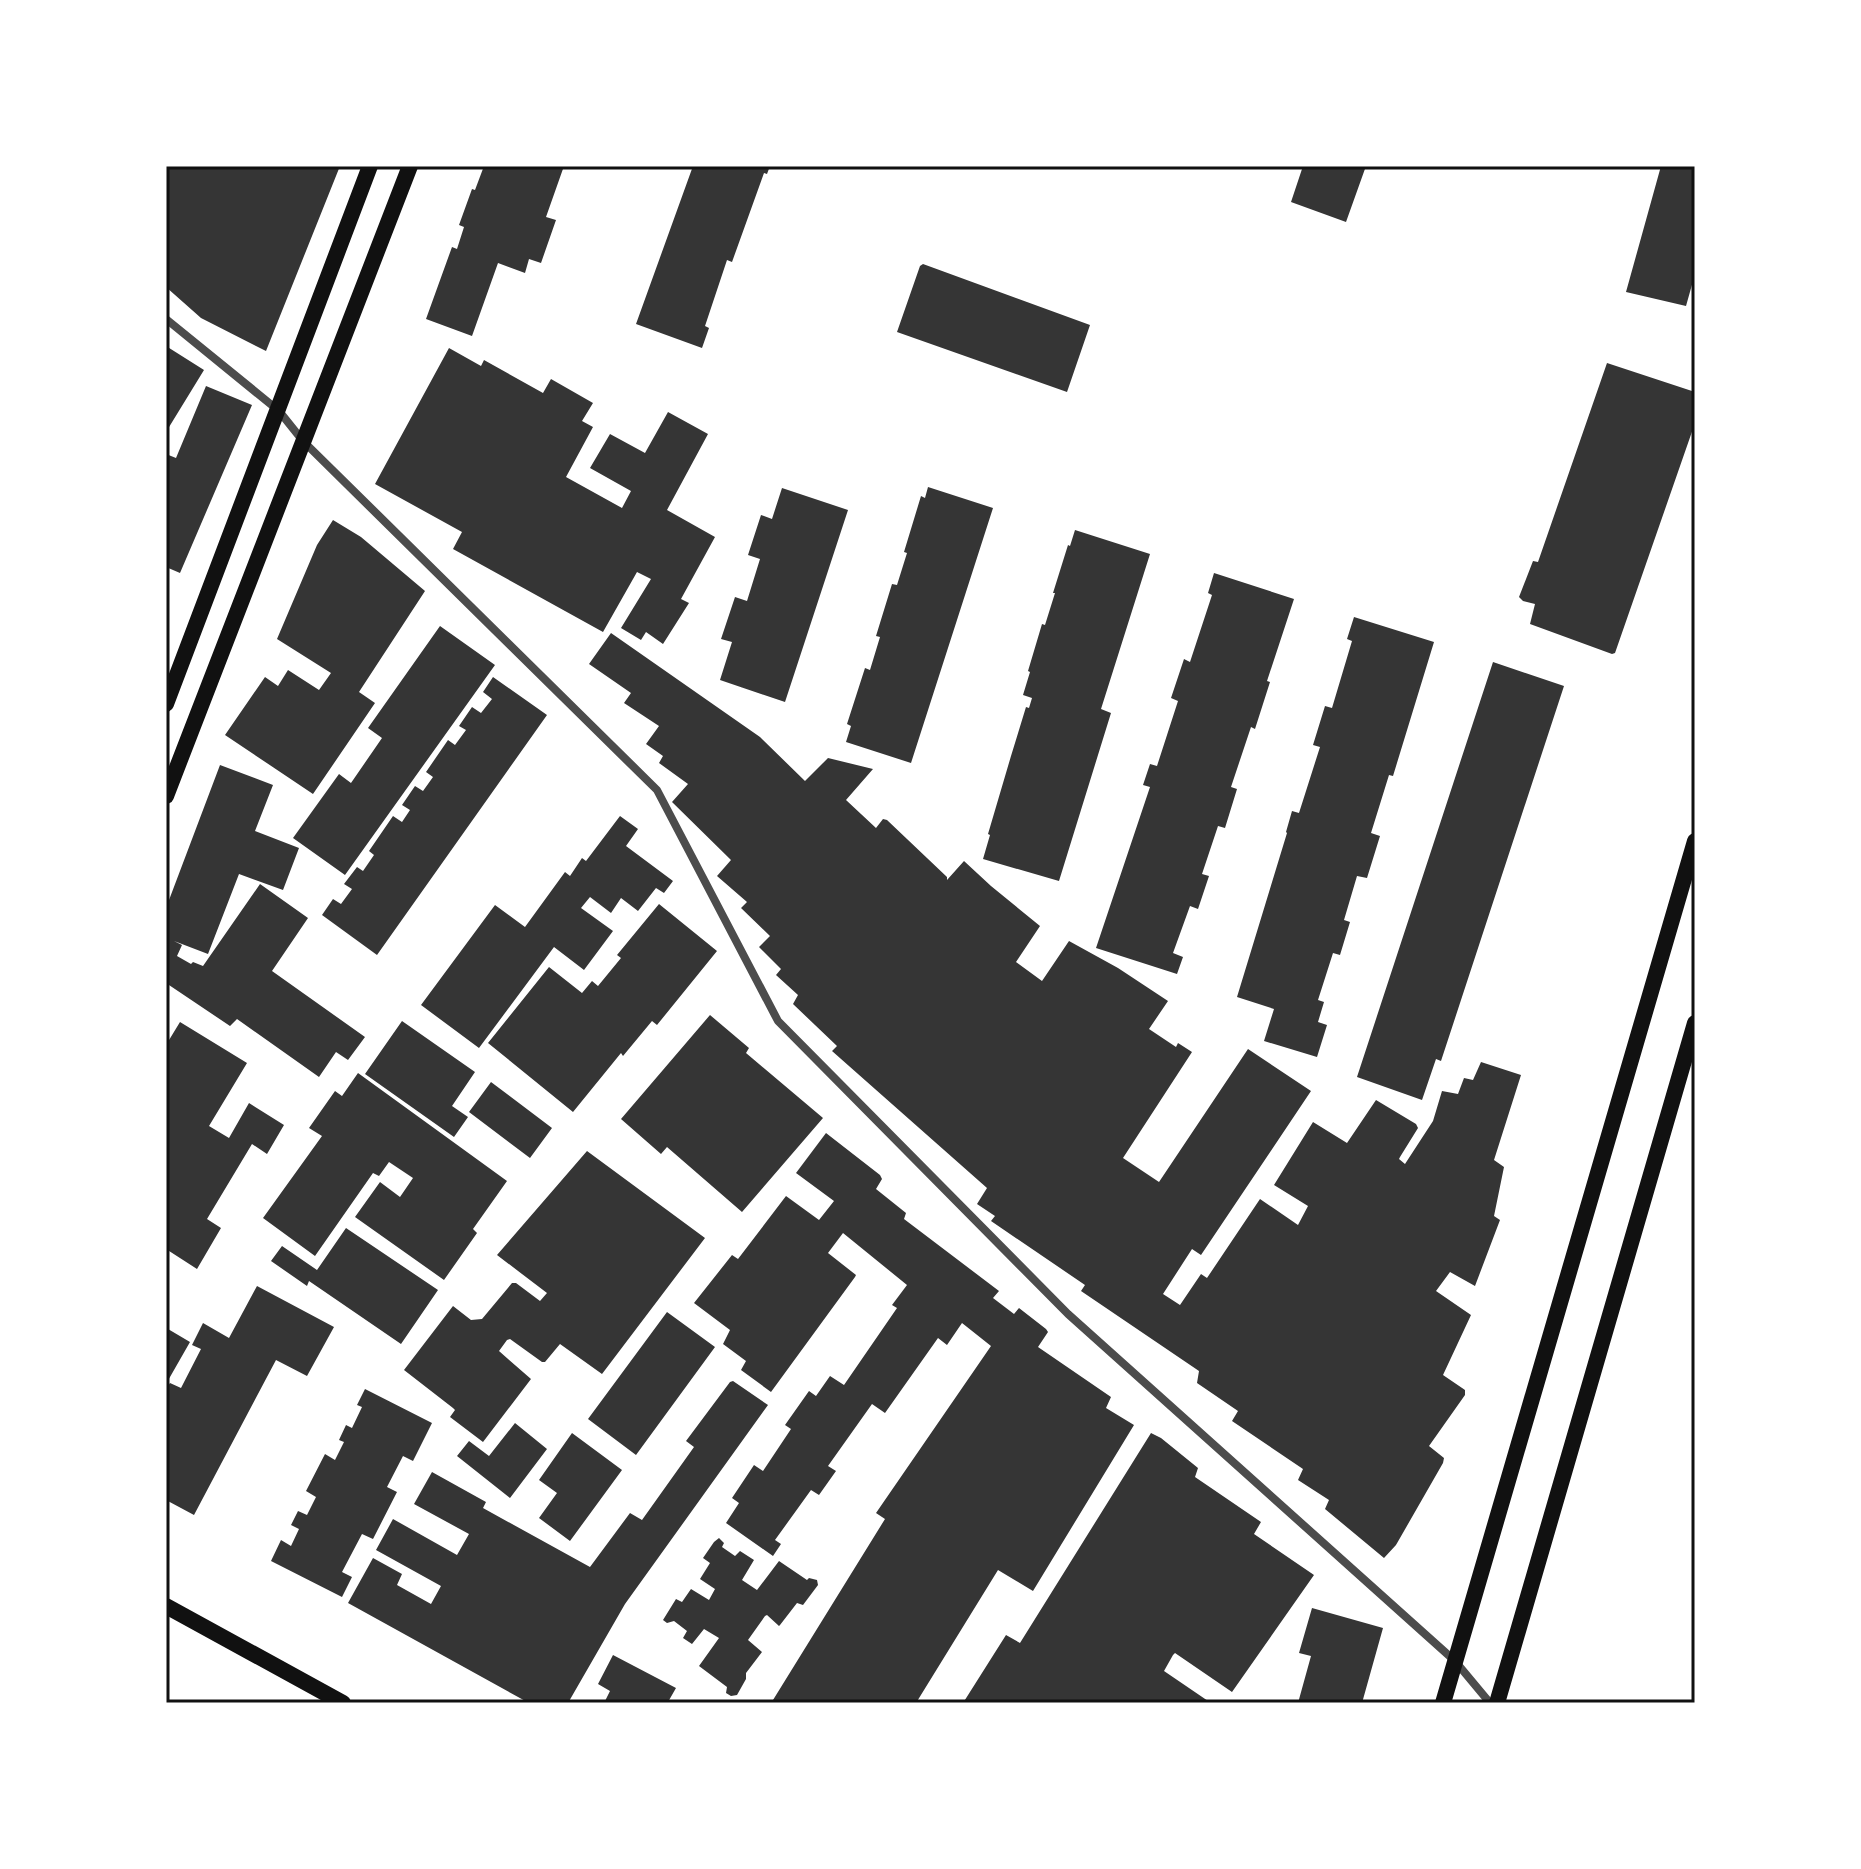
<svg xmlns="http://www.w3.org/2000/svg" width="1861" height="1869" viewBox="0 0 1861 1869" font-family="Manrope,sans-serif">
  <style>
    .building { fill: #353535 }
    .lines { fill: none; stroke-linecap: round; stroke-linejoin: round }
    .minor { stroke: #4c4c4c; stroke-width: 8 }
    .secondary { stroke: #111; stroke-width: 16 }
    .neatline { fill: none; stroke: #111; stroke-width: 3 }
  </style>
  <rect width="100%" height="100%" fill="#fff"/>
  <path class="building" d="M166 166H340L266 351 201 318 166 287Z
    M484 166H564L546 217 556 220 541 263 529 259 525 273 498 263 472 336 426 319 452 247 457 249 464 227 459 225 472 189 475 190Z
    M693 166H770L767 174 764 173 732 262 727 260 705 326 709 328 702 348 636 324Z
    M1303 166H1366L1346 222 1291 202Z
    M1661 166H1695V274L1686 306 1626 292Z
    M923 264 1090 325 1067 392 897 332 920 266Z
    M166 346 204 370 166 432Z
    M449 348 481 366 484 360 543 393 551 379 593 403 582 421 593 427 566 477 622 508 631 491 590 468 610 434 645 453 668 412 708 434 667 510 715 537 681 599 689 603 663 644 646 632 641 640 621 628 651 579 637 572 603 632 453 549 462 532 375 484Z
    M1607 363 1695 392V423L1615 653 1612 654 1530 624 1535 604 1523 601 1519 597 1533 561 1538 562Z
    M206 386 252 405 180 573 166 567V454L176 458Z
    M928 487 993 508 911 763 846 742 851 726 847 724 865 668 870 670 880 637 876 636 892 584 897 585 907 553 904 552 921 496 925 498Z
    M782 488 848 510 785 702 720 680 732 642 721 639 735 597 747 601 760 559 748 555 761 515 772 519Z
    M333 520 361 537 425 591 359 692 375 703 313 794 225 735 265 677 278 686 288 670 319 690 331 673 277 639 317 545Z
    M1075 530 1150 554 1101 709 1111 713 1059 881 983 859 990 835 988 834 1011 756 1026 707 1029 708 1032 698 1023 695 1030 672 1028 671 1042 624 1045 625 1055 593H1053L1068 545 1070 546Z
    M1214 573 1294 599 1267 681 1270 682 1255 729 1251 727 1231 787 1237 789 1225 828 1218 826 1202 874 1209 876 1198 909 1190 906 1173 953 1183 957 1177 974 1096 948 1150 787 1143 785 1150 764 1157 766 1178 701 1171 698 1184 659 1190 662 1212 595 1208 593Z
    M1354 617 1434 642 1393 776 1389 775 1371 833 1380 836 1367 878 1357 876 1344 920 1350 922 1340 955 1333 953 1318 1000 1324 1002 1318 1022 1327 1025 1317 1057 1264 1041 1274 1009 1237 997 1287 833 1286 832 1292 811 1299 813 1320 747 1313 745 1325 706 1332 708 1352 641 1347 639Z
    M440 626 495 665 345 875 293 838 339 774 351 783 382 738 368 728Z
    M611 633 760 737 805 781 828 758 873 769 846 800 876 828 883 819 887 820 947 877V880L964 861 991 886 1040 926 1016 962 1042 981 1069 941 1118 968 1168 1001 1149 1029 1176 1047 1178 1043 1192 1052 1123 1158 1159 1182 1248 1049 1311 1091 1201 1255 1192 1249 1163 1294 1180 1305 1201 1274 1207 1278 1260 1199 1298 1225 1308 1206 1274 1185 1313 1122 1347 1143 1376 1100 1416 1124 1418 1128 1400 1157 1399 1159 1405 1164 1433 1121 1442 1091 1458 1094 1464 1078 1473 1080 1481 1062 1521 1075 1494 1160 1504 1167 1494 1216 1500 1220 1475 1286 1450 1272 1436 1291 1471 1315 1443 1375 1465 1390V1395L1429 1446 1444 1458 1443 1463 1396 1545 1384 1558 1325 1509 1329 1500 1298 1480 1303 1469 1232 1421 1238 1411 1197 1383 1199 1371 1081 1291 1085 1285 991 1221 995 1216 977 1204 987 1188 832 1051 837 1046 793 1004 798 995 776 975 781 969 759 947 770 936 741 908 747 902 717 876 731 860 672 802 688 784 659 763 663 756 646 744 659 726 624 703 631 693 589 664Z
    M1493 662 1564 686 1441 1061 1436 1059 1422 1100 1357 1077Z
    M493 677 547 715 377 955 322 915 333 899 341 904 352 889 344 884 357 867 363 871 374 855 369 851 393 816 402 822 410 810 402 805 415 786 423 791 433 777 426 772 448 740 455 745 466 730 459 726 472 707 481 713 492 699 483 692Z
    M220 765 273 785 255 831 299 848 283 890 239 874 208 954 174 941 182 945 177 956 191 964 193 962 203 966 260 884 308 918 272 971 365 1037 348 1060 336 1052 319 1077 237 1019 230 1026 166 983V908Z
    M620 816 638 829 626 846 673 881 664 893 656 888 638 911 621 898 611 913 590 897 581 908 613 931 584 970 554 947 479 1048 421 1005 495 905 525 927 565 872 570 876 582 858 586 861Z
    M659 904 717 951 657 1025 652 1021 623 1056 621 1053 573 1112 488 1043 549 967 582 993 592 981 598 986 621 958 617 955Z
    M710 1015 749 1048 746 1053 823 1118 742 1212 667 1147 661 1154 621 1119Z
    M402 1021 475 1072 452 1106 468 1117 454 1137 365 1074Z
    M180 1022 247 1063 209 1126 229 1138 249 1103 284 1125 267 1154 252 1144 207 1219 221 1228 197 1269 166 1249V1045Z
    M358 1073 507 1181 473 1229 477 1233 444 1280 355 1217 380 1182 400 1197 413 1178 389 1162 379 1176 373 1173 315 1256 263 1218 322 1136 309 1128 335 1091 342 1096Z
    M491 1082 552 1128 530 1158 469 1112Z
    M826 1133 880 1175 882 1179 876 1189 906 1213 904 1219 999 1291 993 1298 1014 1314 1019 1308 1046 1329 1048 1332 1038 1347 1111 1397 1106 1408 1134 1425 1033 1591 998 1570 916 1703H780L773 1700 885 1519 876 1513 991 1346 962 1323 947 1345 938 1338 885 1413 872 1404 828 1466 836 1471 819 1495 811 1490 775 1540 781 1544 773 1556 726 1523 739 1503 732 1498 754 1465 763 1471 791 1429 785 1425 809 1391 816 1396 830 1376 844 1385 897 1308 892 1305 907 1285 843 1233 828 1253 856 1275 855 1277 771 1392 741 1370 746 1361 723 1344 730 1330 694 1303 732 1255 738 1259 786 1196 819 1220 834 1201 796 1173Z
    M587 1151 705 1238 602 1374 560 1344 545 1362H542L510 1339 507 1340 499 1351 531 1379 483 1442 450 1417 455 1410 453 1408 404 1370 453 1306 471 1320 482 1319 512 1283H516L540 1301 547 1293 497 1255Z
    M346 1228 438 1290 401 1344 309 1281 307 1286 271 1261 282 1246 317 1270Z
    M257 1286 334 1327 307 1376 276 1360 194 1515 166 1500V1389L170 1383 181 1388 201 1349 192 1345 203 1323 229 1338Z
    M667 1312 715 1347 636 1455 588 1419Z
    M168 1329 190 1342 166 1384V1332Z
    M733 1381 768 1405 625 1604 568 1703H529L348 1603 373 1558 402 1574 397 1585 431 1604 441 1586 376 1550 393 1519 457 1555 469 1534 414 1504 432 1472 486 1502 483 1508 590 1567 630 1513 642 1520 694 1447 686 1441 730 1382Z
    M365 1389 432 1423 413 1461 403 1456 387 1487 397 1492 373 1539 362 1534 342 1572 352 1577 342 1597 271 1561 281 1540 291 1546 299 1529 291 1525 298 1511 307 1515 316 1497 306 1491 325 1454 335 1460 344 1442 339 1440 346 1425 352 1428 362 1407 357 1405Z
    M515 1423 547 1449 510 1498 457 1456 469 1441 489 1456Z
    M572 1433 622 1470 570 1541 539 1518 557 1493 539 1480Z
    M1151 1433 1161 1438 1198 1468 1195 1477 1261 1522 1254 1534 1314 1575 1232 1692 1175 1653 1173 1655 1164 1671 1211 1703H963L1006 1635 1020 1643Z
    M719 1538 724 1543 722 1547 735 1556 740 1551 754 1560 742 1580 757 1590 779 1561 807 1580 809 1578 817 1580 818 1585 803 1605 797 1603 780 1625 779 1626 767 1615 765 1616 748 1640 762 1652 746 1673V1679L737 1695 731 1696 726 1693 727 1687 699 1666 719 1638 704 1629 692 1644 683 1638 687 1631 674 1621 667 1623 663 1620 676 1599 682 1602 691 1589 709 1600 715 1589 700 1579 710 1563 703 1558 714 1542Z
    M1312 1608 1383 1628 1362 1703H1298L1311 1656 1299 1653Z
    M613 1655 676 1688 668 1702 664 1700 663 1703H604L610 1691 598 1684Z"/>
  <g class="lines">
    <path class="minor" d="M166 319 279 411 303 441 657 790 778 1021 1068 1314 1455 1661 1490 1703"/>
    <path class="secondary" d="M166 704 370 166
      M166 796 410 166
      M166 1606 343 1703
      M1443 1703 1695 841
      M1497 1703 1695 1023"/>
  </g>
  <rect width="1861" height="1869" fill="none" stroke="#ffffff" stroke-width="336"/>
  <rect x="168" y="168" width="1525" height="1533" class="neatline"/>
</svg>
